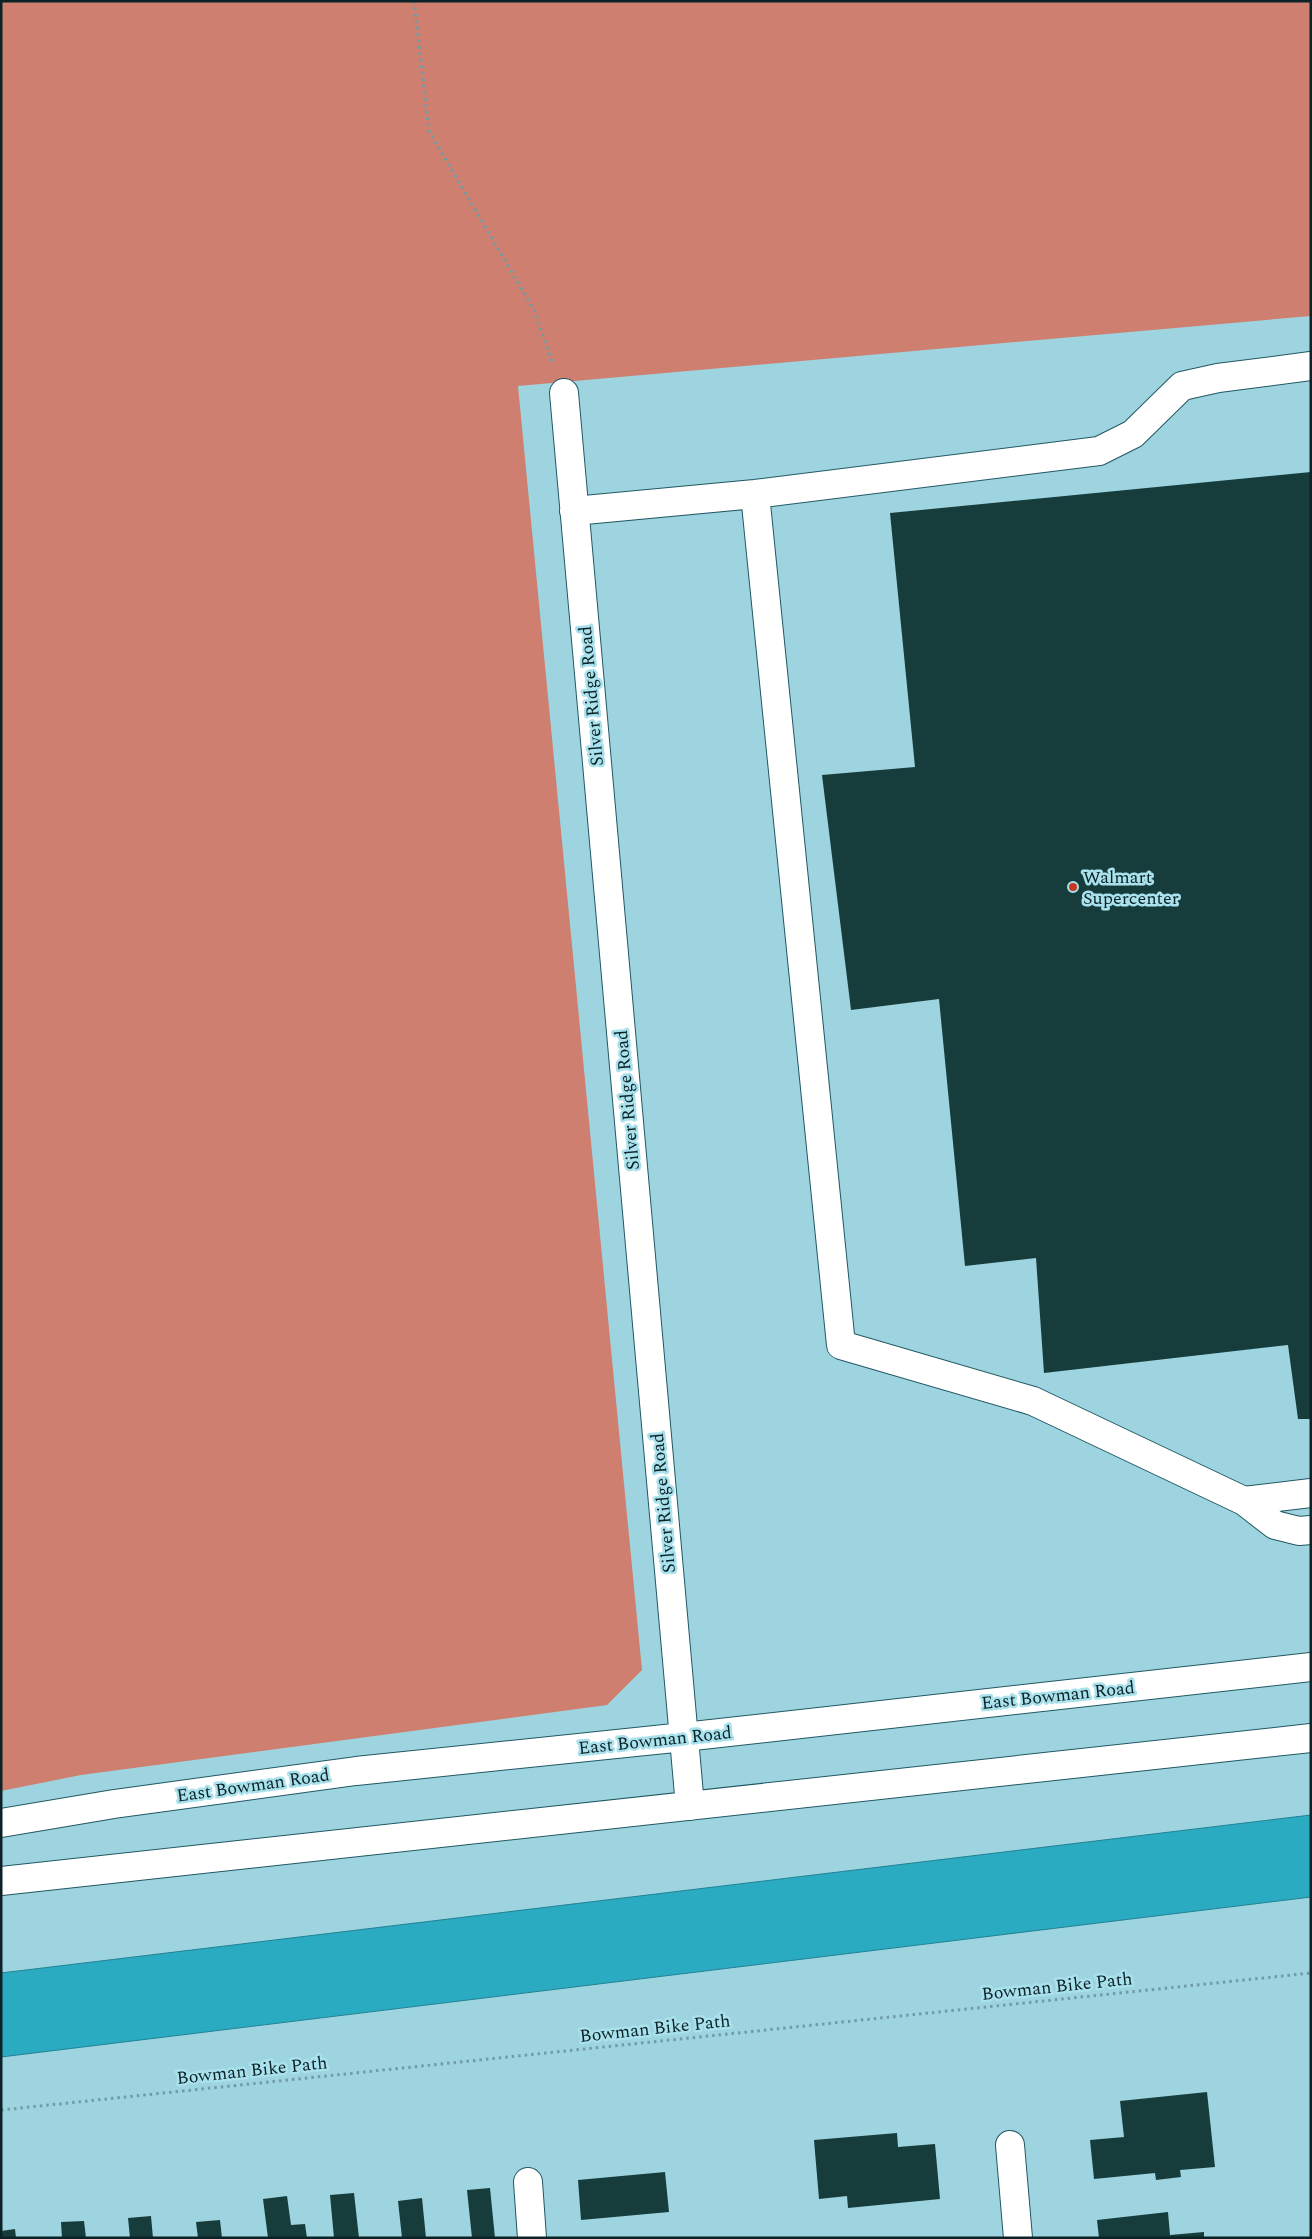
<svg xmlns="http://www.w3.org/2000/svg" width="1312" height="2239" viewBox="0 0 1312 2239" font-family="Spectral,serif">
  <style>
    .green { fill: #cf7f6f }
    .water { fill: #2babc2; stroke: #218293 }
    .building { fill: #163d3c }
    .lines { fill: none; stroke-linecap: round; stroke-linejoin: round }
    .minor-casing { stroke: #215863; stroke-width: 30 }
    .path { stroke: #6f9ca5; stroke-width: 3; stroke-dasharray: 2.5 4; stroke-linecap: butt }
    .minor { stroke: #fff; stroke-width: 28 }
    .poi-dot { fill: #c4391f; stroke: #a9e1ed; stroke-width: 2 }
    .labels { text-anchor: middle; stroke-width: 5; stroke-linejoin: round; paint-order: stroke }
    .street-label { font-size: 18px; fill: #0b2226; stroke: #a9e1ed }
    .poi-label { font-size: 18px; fill: #0b2226; stroke: #a9e1ed; text-anchor: start }
  </style>
  <rect width="100%" height="100%" fill="#9dd4e0"/>
  <path class="green" d="M1 1H1311V316L518 386 642 1670 607 1705 81 1775 1 1791Z"/>
  <path class="water" d="M1311 1815V1897L1 2057V1973Z"/>
  <path class="building" d="M1311 472V1419H1298L1288 1345 1044 1373 1036 1258 965 1266 939 999 851 1010 822 775 915 767 890 513Z
    M1207 2092 1215 2167 1180 2170 1181 2177 1156 2180 1155 2173 1094 2179 1090 2140 1124 2137 1120 2101Z
    M897 2133 898 2147 935 2144 940 2199 848 2208 847 2196 819 2199 814 2140Z
    M665 2172 669 2212 581 2220 578 2180Z
    M490 2188 495 2238H472L467 2190Z
    M354 2193 359 2238H334L330 2195Z
    M287 2196 291 2225 305 2224 307 2238H268L263 2199Z
    M422 2198 426 2238H402L398 2201Z
    M1168 2212 1170 2235 1204 2232V2238H1099L1097 2220Z
    M151 2216 153 2238H130L128 2218Z
    M220 2220 222 2238H198L196 2222Z
    M84 2221 86 2238H62L61 2222Z
    M15 2229 16 2238H1V2231Z"/>
  <g class="lines">
    <g class="minor-casing">
      <path id="minor" d="M564 393 690 1806
        M755 494 841 1345 1033 1401 1244 1501 1275 1525 1299 1531 1311 1530
        M574 511 755 494 1099 451 1133 434 1182 386 1218 378 1311 366
        M1244 1501 1311 1493
        M1 1823 114 1804 356 1771 684 1737 1311 1667
        M1 1881 1311 1738
        M1010 2145 1018 2238
        M528 2182 532 2238"/>
    </g>
    <path class="path" d="M414 1 429 131 534 310 553 365
      M1 2110 1311 1973"/>
    <use href="#minor" class="minor"/>
  </g>
  <circle class="poi-dot" cx="1073" cy="887" r="5"/>
  <g class="labels">
    <g class="street-label">
      <text transform="translate(591 696) rotate(-95)" y="6">Silver Ridge Road</text>
      <text transform="translate(627 1100) rotate(-95)" y="6">Silver Ridge Road</text>
      <text transform="translate(663 1503) rotate(-95)" y="6">Silver Ridge Road</text>
      <text transform="translate(1058 1695) rotate(-6)" y="6">East Bowman Road</text>
      <text transform="translate(655 1740) rotate(-6)" y="6">East Bowman Road</text>
      <text transform="translate(253 1785) rotate(-8)" y="6">East Bowman Road</text>
      <text transform="translate(1057 1986) rotate(-6)" y="6">Bowman Bike Path</text>
      <text transform="translate(655 2028) rotate(-6)" y="6">Bowman Bike Path</text>
      <text transform="translate(252 2070) rotate(-6)" y="6">Bowman Bike Path</text>
    </g>
    <g class="poi-label">
      <text x="1083" y="883">Walmart<tspan x="1083" dy="21">Supercenter</tspan></text>
    </g>
  </g>
  <rect width="1312" height="2239" fill="none" stroke="#0b2226" stroke-width="5"/>
</svg>
